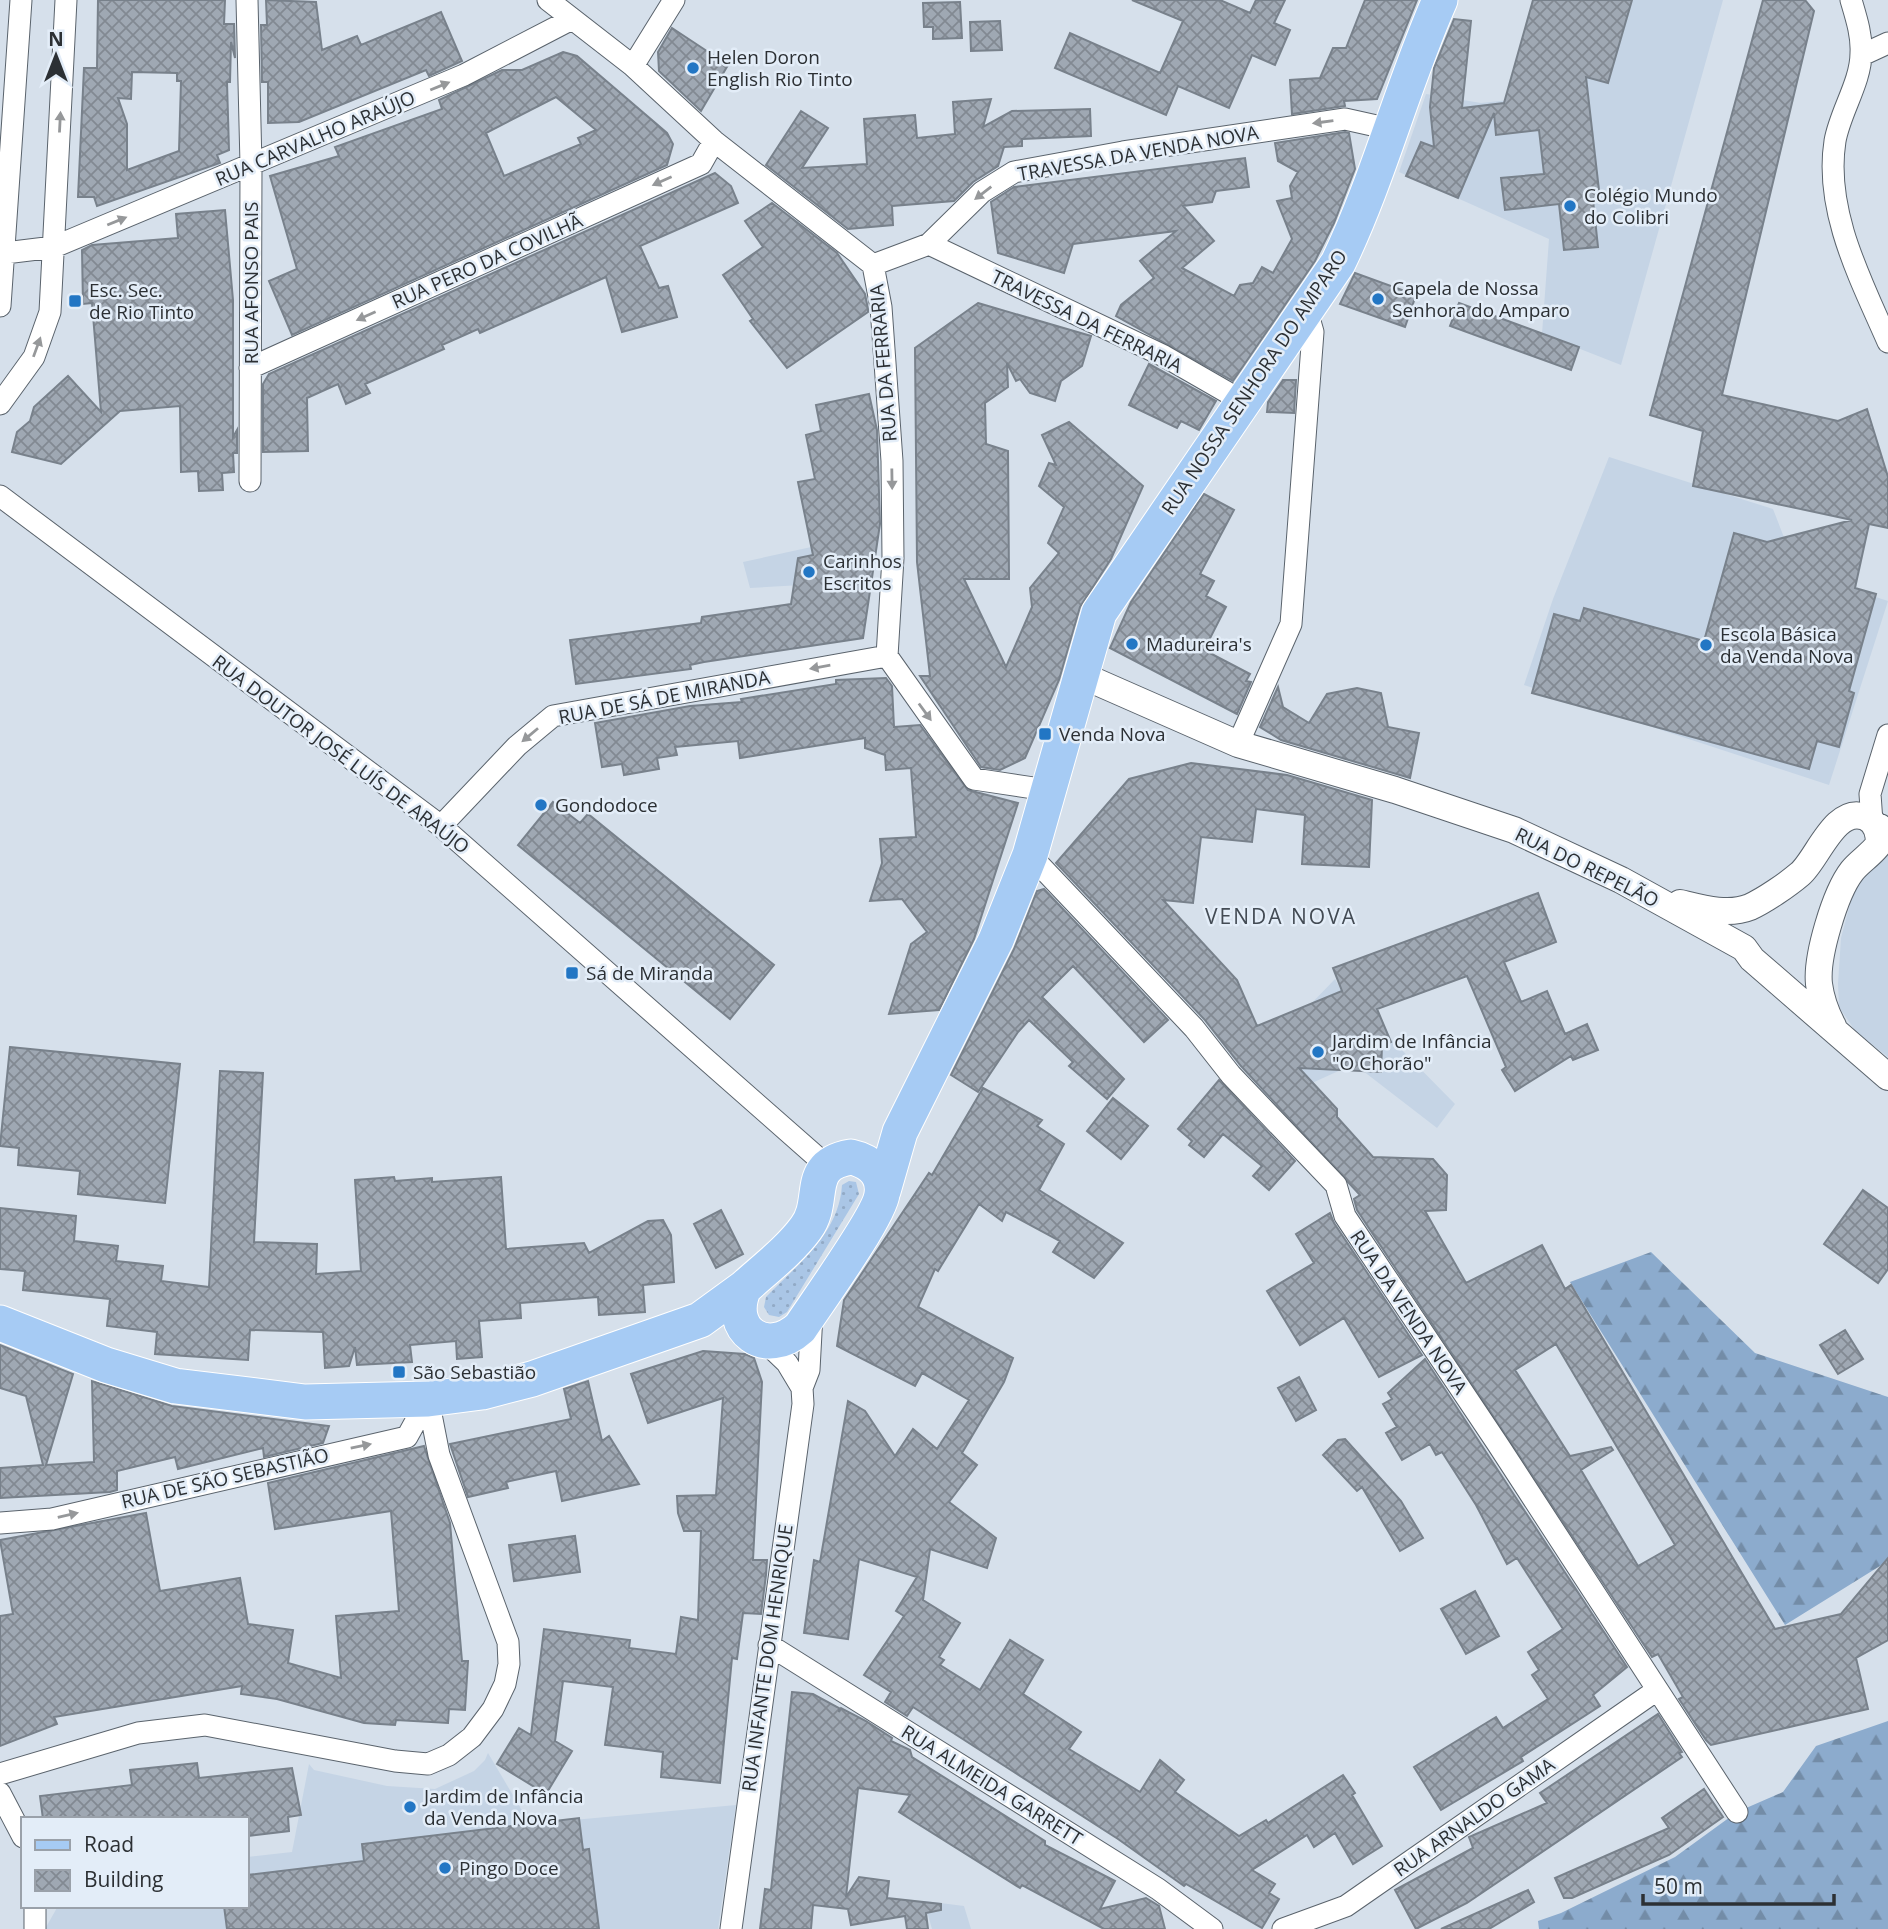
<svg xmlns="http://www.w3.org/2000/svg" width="1888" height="1929" viewBox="0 0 1888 1929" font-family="'Open Sans',sans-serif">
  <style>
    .built { fill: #c5d4e5 }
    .grass { fill: url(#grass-dots) }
    .forest { fill: url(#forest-firs) }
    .building { fill: url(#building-cross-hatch); stroke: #78818b; stroke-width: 2; fill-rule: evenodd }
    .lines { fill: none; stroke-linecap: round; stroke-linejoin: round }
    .minor-casing { stroke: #5a636c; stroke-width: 23 }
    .tertiary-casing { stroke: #5a636c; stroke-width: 28 }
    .primary-casing { stroke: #fff; stroke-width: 37 }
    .minor { stroke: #fff; stroke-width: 21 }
    .tertiary { stroke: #fff; stroke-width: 26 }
    .primary { stroke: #a6cbf4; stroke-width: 35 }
    .oneway { fill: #96989a }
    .poi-dot { fill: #2276c4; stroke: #e3edf8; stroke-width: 2.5 }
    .labels { text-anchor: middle; stroke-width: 5; stroke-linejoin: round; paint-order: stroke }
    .poi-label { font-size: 19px; fill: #2c3034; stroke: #e3edf8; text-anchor: start }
    .street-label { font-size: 19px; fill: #2c3034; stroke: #e3edf8 }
    .neighbourhood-label { font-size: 21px; letter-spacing: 2px; fill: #434b54; stroke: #e3edf8 }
  </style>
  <defs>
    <pattern id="grass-dots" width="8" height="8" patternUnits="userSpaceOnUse" patternTransform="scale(1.75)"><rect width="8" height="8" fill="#aac6e6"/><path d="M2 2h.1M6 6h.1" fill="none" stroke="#92aac6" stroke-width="1.8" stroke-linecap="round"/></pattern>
    <pattern id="forest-firs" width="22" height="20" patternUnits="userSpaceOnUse" patternTransform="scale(1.75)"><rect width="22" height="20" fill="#8cabcd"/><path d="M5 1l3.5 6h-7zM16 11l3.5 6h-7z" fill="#738ca7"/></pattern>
    <pattern id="building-cross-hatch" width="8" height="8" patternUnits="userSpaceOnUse" patternTransform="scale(1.75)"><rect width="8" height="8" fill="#9fa8b3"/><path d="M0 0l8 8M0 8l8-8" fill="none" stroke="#828992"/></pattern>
  </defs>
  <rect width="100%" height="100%" fill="#d6e0eb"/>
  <path class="built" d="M1591 0H1723L1621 365 1542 334 1549 239 1399 172 1426 94 1481 103 1556 95Z
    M1609 457 1773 509 1797 571 1888 601 1829 785 1524 685 1553 599Z
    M848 539 878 543 870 585 836 583 750 588 743 562Z
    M1885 855H1888V1057L1856 1032 1839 1007 1838 984 1841 938 1855 885Z
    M1335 979 1361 1026 1381 1018 1391 1039 1455 1104 1437 1128 1354 1064 1270 1102 1223 1041 1306 1009Z
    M488 1753 530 1824 736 1805 718 1929H45L58 1906H247V1857L292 1852 309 1764 314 1770 387 1786 435 1789 474 1771 485 1760Z
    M924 1901 964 1906 971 1929H932Z"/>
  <path class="grass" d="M849 1181 856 1182 859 1194 787 1312 779 1317 769 1315 764 1307 766 1297C798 1264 839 1234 842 1185Z"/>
  <path class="forest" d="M1651 1252 1755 1353 1888 1397V1561L1785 1625 1570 1282Z
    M1888 1721V1929H1539L1538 1921 1561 1913 1675 1857 1737 1812 1783 1792 1816 1746Z"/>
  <path class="building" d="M98 0H225L224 24H234L235 58 231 42 230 82H227L229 150 217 155 220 163 97 206 94 197H78L84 68H97ZM132 72 177 73V81H181L179 151 127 170V124L118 98 131 99Z
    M266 0 316 2 322 50 357 36 361 45 441 12 462 61 429 76 426 70 299 122 268 123V82H262L261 25H267Z
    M1132 0H1220L1250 13 1256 0H1285L1274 23 1290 30 1275 65 1252 55 1229 108 1178 86 1166 115 1055 68 1070 33 1160 73 1183 21Z
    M1365 0H1417L1377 99 1344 101 1345 106 1292 114 1290 80 1320 78 1333 48H1346Z
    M1533 0H1632L1608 83 1586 77 1600 199 1593 200 1598 247 1564 250 1559 204 1505 210 1501 178 1544 174 1539 130 1496 135 1494 113 1458 198 1406 176 1421 142 1434 147 1430 107 1434 68 1454 19 1471 21 1462 108 1504 103Z
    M1763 0H1805L1814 11 1722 395 1838 421 1867 409 1888 477V528L1869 524 1855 588 1876 594 1849 691 1854 693 1839 747 1817 741 1809 769 1532 693 1554 614 1580 621 1584 608 1704 641 1734 533 1767 542 1852 520 1693 486 1703 431 1650 415Z
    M960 2 962 38 933 39V27H924L923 3Z
    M1000 21 1002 50 971 51 970 22Z
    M672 28 728 65 701 111 659 71 658 52Z
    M563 52 577 56 667 133 673 144 667 165 292 335 269 281 297 269 270 176 339 156 335 147 442 109 439 100 502 70H522ZM556 97 596 130 578 138 581 144 504 176 486 133Z
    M991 99 983 127 1012 111 1090 109 1091 136 1022 139V146L1004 147 998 166 973 182 954 201 892 206 893 225 848 229 766 165 801 111 828 128 802 168 867 164 864 119 915 115 917 138 955 134 953 102Z
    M1345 132 1349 133 1355 169 1334 223 1315 261 1233 381 1116 316 1121 305 1154 278 1140 261 1176 231 1073 244 1064 273 998 253 991 202 1014 187 1245 158 1249 187 1216 191 1212 202 1183 206 1214 241 1182 268 1234 296 1240 285 1253 283 1262 267 1273 273 1292 239 1277 201 1292 198 1290 186 1298 172 1278 161 1275 143Z
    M715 173 731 186 738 203 640 246 659 288 668 286 677 317 622 332 606 277 480 333 478 329 442 345 444 349 365 384 370 393 346 404 338 384 307 398 308 451 263 452V384L269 374Z
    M772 203 837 253 865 294 868 309V312L787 368 750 321 753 319 723 275 763 247 745 221Z
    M225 210 233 300V437L237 430V453H233L234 472 222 473 223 490 199 491 198 471 181 472 180 406 120 411 61 464 12 452 17 432 30 421 34 407 68 376 101 412 92 303 83 304 82 250 92 245 178 238 176 214Z
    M1355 273 1416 295 1405 327 1340 304Z
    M978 303 1091 336 1082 366 1061 381 1055 401 1030 393 1020 379 1016 381 1007 363 1008 387 985 403 986 444 1008 451 1009 579H964L1006 667 1032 607 1030 588 1059 553 1048 543 1064 507 1039 486 1049 463 1056 465 1042 435 1069 422 1143 486 1111 559 1080 607 1059 680 1025 758 1000 770 981 767 920 676H930L917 562 915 348Z
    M1459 303 1579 347 1571 370 1450 326Z
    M1149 364 1216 401 1199 430 1181 421 1177 428 1129 405Z
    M1283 380H1296L1294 413 1267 412 1268 402Z
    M869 394 877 430 880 524 863 638 704 662 690 665 691 669 576 684 570 640 701 623 702 617 791 604 798 558 813 555 798 482 815 479 806 435 821 431 816 405Z
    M1204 494 1234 510 1200 574 1214 581 1206 596 1226 607 1204 650 1250 674 1246 681 1251 682 1237 714 1110 648 1131 602Z
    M886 678 892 686 894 727 920 725 968 790 1018 803 974 939 939 1010 889 1014 911 944 927 932 902 899 870 901 882 863 880 839 916 837 911 768 886 770 885 755 865 748V738L740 758 738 741 675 747 677 755 657 758 659 769 624 775 622 764 602 767 595 723 690 706 742 702 741 699 836 684V680Z
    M1278 687 1283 707 1309 723 1327 694 1357 688 1381 693 1388 727 1419 733 1410 778 1281 740 1260 727Z
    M1191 763 1287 775 1372 800 1369 867 1302 864 1305 815 1256 809 1252 842 1201 837 1193 903 1163 900 1237 980 1257 1026 1342 991 1333 968 1538 893 1556 942 1504 962 1521 1002 1547 991 1565 1034 1587 1024 1598 1050 1573 1060 1571 1056 1515 1091 1502 1070 1506 1067 1467 976 1377 1009 1391 1042 1382 1046 1381 1072 1299 1068 1337 1109V1117L1373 1157 1433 1159 1447 1175 1446 1210 1425 1211 1466 1283 1542 1245 1565 1289 1571 1285 1775 1629 1841 1614 1888 1558V1640L1856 1658 1868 1709 1711 1745 1706 1740 1679 1699 1683 1697 1658 1654 1652 1657 1357 1210 1354 1199 1360 1195 1241 1066 1204 1019 1056 863 1129 779ZM1556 1344 1675 1545 1638 1566 1581 1470 1613 1450 1611 1447 1570 1456 1515 1370Z
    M553 802 580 823 588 814 774 965 730 1019 518 845Z
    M1044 889 1168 1020 1144 1042 1073 966 1042 997 1124 1079 1107 1099 1069 1066 1073 1062 1029 1020 1018 1032 978 1092 951 1075 1014 949 1037 891Z
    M10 1047 180 1064 165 1203 78 1194 80 1171 18 1165 19 1148 0 1146Z
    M220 1071 263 1073 254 1242 317 1244 316 1274 361 1271 355 1180 394 1177 395 1181 432 1178V1182L501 1177 506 1249 584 1243 589 1253 648 1221 663 1220 671 1235 674 1282 643 1285 645 1312 599 1315 598 1297 520 1303 521 1318 479 1321 482 1357 457 1359 456 1341 410 1345 412 1362 357 1365 355 1347 349 1366 325 1368 323 1332 250 1330 248 1360 155 1354 157 1332 107 1326 110 1299 23 1290 25 1271 0 1269V1208L76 1216 74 1241 118 1246 116 1261 163 1266 161 1281 209 1287Z
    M1219 1080 1295 1161 1269 1190 1253 1176 1262 1166 1223 1134 1204 1157 1189 1145 1192 1141 1178 1129Z
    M983 1088 1042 1120 1037 1126 1064 1144 1039 1190 1123 1243 1094 1278 1053 1252 1060 1241 1006 1212 1002 1221 979 1204 938 1271 935 1269 918 1307 1013 1358 1004 1382 962 1453 977 1465 949 1502 996 1538 987 1568 930 1549 923 1600 960 1623 939 1657 944 1660 940 1665 980 1690 1010 1640 1043 1660 1023 1694 1081 1732 1069 1749 1140 1792 1160 1760 1184 1780 1175 1792 1239 1836 1266 1820 1268 1823 1343 1775 1355 1793 1352 1795 1382 1846 1353 1864 1335 1833 1314 1847 1307 1835 1252 1870 1275 1884 1269 1893 1279 1899 1262 1928 1186 1884 1184 1886 1118 1839 913 1707 907 1716 885 1702 891 1692 864 1675 904 1616 896 1611 917 1577 859 1559 848 1639 804 1633 814 1560 820 1562 848 1401 865 1411 895 1456 913 1429 937 1449 969 1400 922 1373 915 1386 837 1346 844 1300 929 1173 932 1175Z
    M1113 1098 1148 1126 1121 1159 1087 1131Z
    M1863 1190 1888 1208V1269L1878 1283 1824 1244Z
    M721 1210 743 1254 716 1268 694 1224Z
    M1330 1213 1334 1223 1422 1355 1379 1377 1344 1318 1300 1345 1267 1291 1314 1263 1296 1234Z
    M1845 1330 1863 1359 1838 1374 1820 1345Z
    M0 1345 73 1374 46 1465 94 1462 92 1381 172 1406 329 1426 323 1443 264 1457 263 1448 178 1469 175 1457 117 1471V1490L110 1492 0 1498V1468L43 1465 26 1396 0 1388Z
    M703 1351 745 1354 754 1358 762 1382 753 1560H767L766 1575 761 1614 743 1613 737 1659 732 1658 720 1783 661 1777 663 1752 605 1745 613 1687 563 1681 555 1741 572 1751 546 1794 497 1764 519 1728 531 1735 544 1629 630 1640 629 1648 676 1654 681 1617 698 1620 701 1531H684L678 1513 677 1496 716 1495 723 1398 648 1423 631 1374Z
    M1425 1359 1627 1667 1593 1695 1600 1706 1521 1757 1523 1761 1441 1810 1414 1767 1496 1717 1503 1728 1548 1699 1532 1675 1539 1670 1528 1652 1563 1629 1517 1558 1507 1564 1476 1505 1442 1452 1436 1455 1430 1444 1402 1460 1386 1433 1397 1427 1383 1404 1392 1399 1388 1393Z
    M1299 1377 1316 1410 1296 1421 1278 1388Z
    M588 1381 602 1441 609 1436 639 1484 562 1501 556 1471 506 1482 508 1488 468 1497 450 1444 571 1419 564 1389Z
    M1345 1439 1401 1501 1423 1538 1400 1551 1362 1487 1357 1491 1323 1455 1338 1440Z
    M424 1446 450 1523 462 1661H468L465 1710 449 1709 448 1723 396 1720 395 1725 364 1723 277 1699 241 1694 242 1686 54 1717 57 1724 0 1746V1616L13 1614 0 1540 146 1513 160 1591 240 1578 248 1624 293 1630 288 1663 341 1678 336 1616 399 1611 391 1511 275 1529 268 1483Z
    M575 1536 580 1572 514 1581 509 1545Z
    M1475 1591 1499 1636 1466 1654 1441 1609Z
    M792 1692 813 1694 839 1708V1712L841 1708 866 1721 892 1738 891 1741 910 1750 912 1757 1045 1841V1845L1115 1881 1100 1909 1146 1898 1159 1906 1165 1929H1104L1022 1885 1020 1888 899 1812 910 1795 858 1788 846 1897 859 1877 889 1881 887 1898 941 1904V1910L926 1913 928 1929H907L905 1916 851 1925 848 1909 813 1905 811 1929H760L765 1889 771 1890Z
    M1658 1714 1682 1752 1679 1753 1682 1757 1467 1903 1416 1929 1395 1890 1473 1848 1469 1837 1547 1803 1540 1793Z
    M197 1763 199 1778 292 1768 301 1815 288 1817 289 1831 247 1836V1819H43L40 1796 132 1785 130 1770Z
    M1704 1789 1723 1817 1669 1855 1572 1898H1564L1555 1878 1669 1828 1662 1818Z
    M579 1818 583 1850 589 1849 599 1929H227L224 1906H247V1875L364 1861 362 1844Z
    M1528 1890 1534 1902 1489 1929H1441Z"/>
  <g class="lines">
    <g class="minor-casing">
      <path id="minor" d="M247 0 251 165 250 481
        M548 0 633 66 714 141 873 265 881 307 892 461 893 558 887 656 974 779 1047 790
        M1851 0C1856 17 1862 35 1861 53 1861 82 1840 112 1835 141 1824 211 1861 280 1888 342
        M1862 55 1888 43
        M633 66 674 0
        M929 244 1164 356 1244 402
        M5 253 54 247 464 75 572 19
        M873 265 929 244 982 192 1014 172 1123 152 1345 119 1390 129
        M0 306 21 0
        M250 368 701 164 714 141
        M0 404 34 357 50 312 66 0
        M0 496 441 826 827 1166
        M1238 744 1291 624 1313 332 1307 311
        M1881 825 1872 822 1870 794 1888 735
        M441 826 517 746 553 716 887 656
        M1030 855 1194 1028 1231 1075 1336 1185 1345 1216 1497 1443 1737 1812
        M764 1341 787 1363 802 1388
        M0 1523 52 1519 407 1437 428 1399
        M769 1645 1158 1889 1212 1929
        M0 1774 138 1733 205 1725 395 1761 428 1764 449 1755 472 1737 493 1709 505 1684 509 1664 508 1642 439 1455 428 1399
        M0 1793 23 1837
        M35 1929V1906
        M731 1929 803 1404 802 1388 809 1370 812 1314
        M1283 1929 1346 1906 1657 1690"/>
    </g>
    <g class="tertiary-casing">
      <path id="tertiary" d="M1081 675 1238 744 1395 790 1514 830 1621 880 1744 948 1752 959 1888 1077
        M1680 903C1701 908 1728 916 1750 907 1765 900 1787 885 1800 874 1817 860 1835 805 1865 817 1877 822 1879 834 1879 844 1871 855 1860 861 1852 871 1835 893 1816 957 1819 984 1821 999 1826 1013 1833 1026"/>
    </g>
    <g class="primary-casing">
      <path id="primary" d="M851 1157C869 1161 885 1173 882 1194 880 1215 816 1304 800 1328 766 1359 725 1330 744 1288 765 1269 790 1250 806 1228 827 1200 803 1165 851 1157Z
        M883 1191 900 1132 996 940 1030 855 1099 613 1338 263C1379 178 1402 86 1440 0
        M0 1323 106 1365 175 1386 305 1402 428 1399 482 1392 532 1379 700 1320 744 1288"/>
    </g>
    <use href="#minor" class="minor"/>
    <use href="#tertiary" class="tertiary"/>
    <use href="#primary" class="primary"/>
  </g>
  <defs><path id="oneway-solid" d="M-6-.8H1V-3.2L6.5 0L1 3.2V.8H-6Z" transform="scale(1.75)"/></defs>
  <g class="oneway">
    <use href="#oneway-solid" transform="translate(440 86) rotate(-22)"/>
    <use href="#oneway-solid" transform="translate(60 122) rotate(-87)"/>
    <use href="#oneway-solid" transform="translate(1323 122) rotate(172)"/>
    <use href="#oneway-solid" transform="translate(662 181) rotate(156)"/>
    <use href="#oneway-solid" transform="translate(983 193) rotate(142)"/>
    <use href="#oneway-solid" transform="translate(117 221) rotate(-22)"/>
    <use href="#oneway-solid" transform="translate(366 316) rotate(156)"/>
    <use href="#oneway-solid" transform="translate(37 347) rotate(-70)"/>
    <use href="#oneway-solid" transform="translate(892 479) rotate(89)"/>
    <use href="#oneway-solid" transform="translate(820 667) rotate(170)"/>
    <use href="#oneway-solid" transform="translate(925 712) rotate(54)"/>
    <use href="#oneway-solid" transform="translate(530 735) rotate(140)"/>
    <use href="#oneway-solid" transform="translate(361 1446) rotate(-11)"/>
    <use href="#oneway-solid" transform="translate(68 1515) rotate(-13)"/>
  </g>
  <g class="poi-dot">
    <circle cx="693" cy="68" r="7"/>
    <circle cx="1570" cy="206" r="7"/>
    <circle cx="1378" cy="299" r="7"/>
    <rect x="68" y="294" width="14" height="14" rx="3.5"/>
    <circle cx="809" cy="572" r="7"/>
    <circle cx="1132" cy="644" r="7"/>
    <circle cx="1706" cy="645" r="7"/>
    <rect x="1038" y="727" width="14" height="14" rx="3.5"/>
    <circle cx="541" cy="805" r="7"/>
    <rect x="565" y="966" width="14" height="14" rx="3.5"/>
    <circle cx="1318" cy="1052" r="7"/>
    <rect x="392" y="1365" width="14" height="14" rx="3.5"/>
    <circle cx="410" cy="1807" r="7"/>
    <circle cx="445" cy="1868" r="7"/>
  </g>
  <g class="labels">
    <g class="poi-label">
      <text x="707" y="64">Helen Doron<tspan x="707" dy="22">English Rio Tinto</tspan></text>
      <text x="1584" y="202">Colégio Mundo<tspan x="1584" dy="22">do Colibri</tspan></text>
      <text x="1392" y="295">Capela de Nossa<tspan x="1392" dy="22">Senhora do Amparo</tspan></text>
      <text x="89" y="297">Esc. Sec.<tspan x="89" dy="22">de Rio Tinto</tspan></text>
      <text x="823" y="568">Carinhos<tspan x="823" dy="22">Escritos</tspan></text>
      <text x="1720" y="641">Escola Básica<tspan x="1720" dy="22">da Venda Nova</tspan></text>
      <text x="1146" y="651">Madureira's</text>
      <text x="1059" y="741">Venda Nova</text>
      <text x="555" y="812">Gondodoce</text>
      <text x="586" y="980">Sá de Miranda</text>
      <text x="1332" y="1048">Jardim de Infância<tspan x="1332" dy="22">"O Chorão"</tspan></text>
      <text x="413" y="1379">São Sebastião</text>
      <text x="424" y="1803">Jardim de Infância<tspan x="424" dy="22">da Venda Nova</tspan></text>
      <text x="459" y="1875">Pingo Doce</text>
    </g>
    <g class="street-label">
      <text transform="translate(315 138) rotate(-23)" y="7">RUA CARVALHO ARAÚJO</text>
      <text transform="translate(1138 153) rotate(-10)" y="7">TRAVESSA DA VENDA NOVA</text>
      <text transform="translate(487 261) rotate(-24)" y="7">RUA PERO DA COVILHÃ</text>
      <text transform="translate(251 283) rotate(-90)" y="7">RUA AFONSO PAIS</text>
      <text transform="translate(1087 321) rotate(26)" y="7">TRAVESSA DA FERRARIA</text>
      <text transform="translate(883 363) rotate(-95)" y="7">RUA DA FERRARIA</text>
      <text transform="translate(1254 382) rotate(-56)" y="7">RUA NOSSA SENHORA DO AMPARO</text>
      <text transform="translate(664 697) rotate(-11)" y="7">RUA DE SÁ DE MIRANDA</text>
      <text transform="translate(341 754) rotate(37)" y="7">RUA DOUTOR JOSÉ LUÍS DE ARAÚJO</text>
      <text transform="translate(1587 867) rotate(26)" y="7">RUA DO REPELÃO</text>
      <text transform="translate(1409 1312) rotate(56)" y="7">RUA DA VENDA NOVA</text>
      <text transform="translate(225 1478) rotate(-13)" y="7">RUA DE SÃO SEBASTIÃO</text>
      <text transform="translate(767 1658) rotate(-82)" y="7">RUA INFANTE DOM HENRIQUE</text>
      <text transform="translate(992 1785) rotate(32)" y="7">RUA ALMEIDA GARRETT</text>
      <text transform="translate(1474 1817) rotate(-35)" y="7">RUA ARNALDO GAMA</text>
    </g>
    <g class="neighbourhood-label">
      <text x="1281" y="924">VENDA NOVA</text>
    </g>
  </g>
  <rect x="21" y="1817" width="228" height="91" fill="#e3edf8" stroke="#9aa1aa" stroke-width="2"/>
  <rect x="35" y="1840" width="35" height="10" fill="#a6cbf4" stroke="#9aa1aa" stroke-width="2"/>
  <text x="84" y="1852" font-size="21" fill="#2c3034">Road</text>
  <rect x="35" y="1870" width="35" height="21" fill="url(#building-cross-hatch)" stroke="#9aa1aa" stroke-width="2"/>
  <text x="84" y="1887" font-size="21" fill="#2c3034">Building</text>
  <g transform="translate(56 56)" stroke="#e3edf8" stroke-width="5" paint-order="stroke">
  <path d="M0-5L12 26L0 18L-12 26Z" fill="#2c3034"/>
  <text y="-10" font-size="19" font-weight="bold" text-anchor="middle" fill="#2c3034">N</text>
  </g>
  <path d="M1643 1894v10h191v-10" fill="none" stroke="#2c3034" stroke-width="3.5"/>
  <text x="1654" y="1894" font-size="21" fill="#2c3034" stroke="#e3edf8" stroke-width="5" paint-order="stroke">50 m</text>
</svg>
